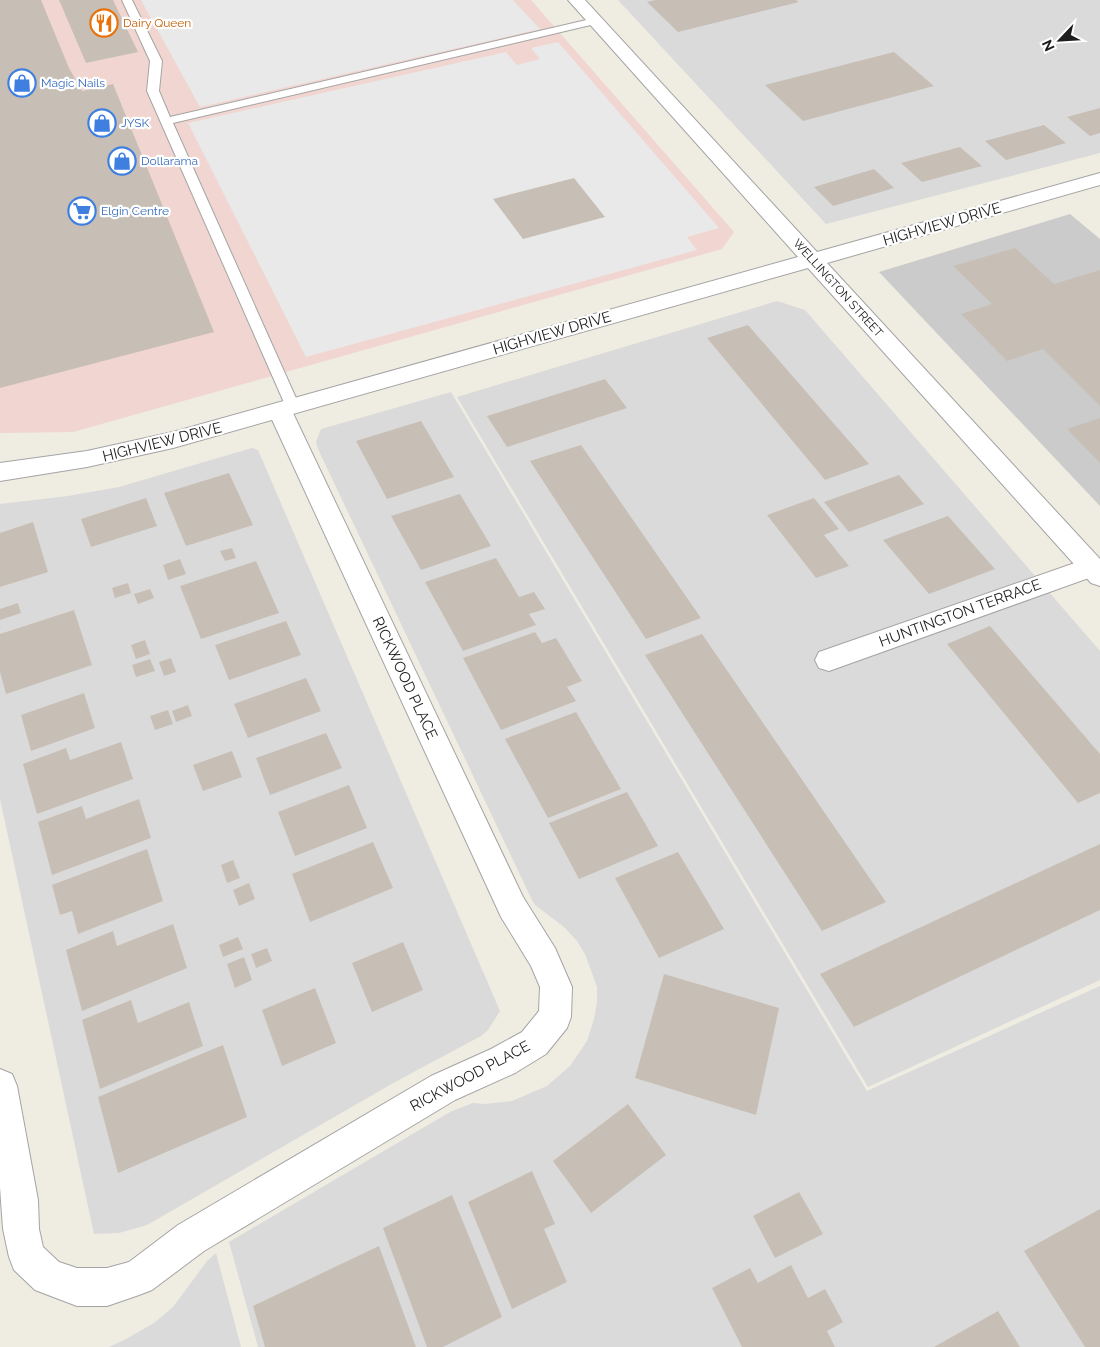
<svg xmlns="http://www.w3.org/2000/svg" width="1100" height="1347" viewBox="0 0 1100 1347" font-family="Raleway,sans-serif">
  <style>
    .residential { fill: #dbdada }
    .commercial { fill: #f1d5d0 }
    .religious { fill: #cbcbcb }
    .parking { fill: #e9e9e9 }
    .building { fill: #c7bfb5 }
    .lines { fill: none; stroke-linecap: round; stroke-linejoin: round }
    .service-casing { stroke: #a4a4a4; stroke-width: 2 }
    .minor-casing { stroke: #a4a4a4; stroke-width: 2 }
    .tertiary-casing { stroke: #a4a4a4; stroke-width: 2 }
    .service { fill: #fff; fill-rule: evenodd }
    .minor { fill: #fff; fill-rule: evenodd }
    .tertiary { fill: #fff; fill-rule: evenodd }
    .labels { text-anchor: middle; stroke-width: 4.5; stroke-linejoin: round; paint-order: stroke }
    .far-food-label { font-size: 12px; fill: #c56008; stroke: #fff; text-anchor: start }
    .far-shop-label { font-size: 12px; fill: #366cbe; stroke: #fff; text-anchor: start }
    .far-street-label { font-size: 12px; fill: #1d1d1d; stroke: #fff }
    .street-label { font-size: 15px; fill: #1d1d1d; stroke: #fff }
  </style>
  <rect width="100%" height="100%" fill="#efece2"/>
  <path class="residential" d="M618 0H1100V153L826 224Z
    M777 301 805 310 1100 651V980L868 1087 457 397Z
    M451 392 867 1091 1100 986V1347H258L229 1242 450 1112 473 1103 485 1104 512 1101 547 1086 570 1066 587 1041 594 1019 597 1002V987L585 954 577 941 564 927 535 905 532 900 318 449 316 442 321 429Z
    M252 448 258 450 500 1011 488 1030 481 1036 395 1082 147 1225 119 1233 94 1234 0 799V504L68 496 119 487Z
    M216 1253 241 1347H109L126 1339 154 1323 173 1307 207 1261Z"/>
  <path class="commercial" d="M0 0H531L734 232 722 249 73 432 0 433Z"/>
  <path class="religious" d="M1070 214 1100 239V506L879 272Z"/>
  <path class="parking" d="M141 0H513L540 29 200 107Z
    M558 42 719 228 687 237 697 250 306 357 188 123 506 52 517 65 540 59 531 48Z"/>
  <path class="building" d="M0 0H41L69 68 82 91 113 84 214 332 0 388Z
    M59 0H113L138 52 86 63Z
    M655 0H796L799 2 678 32 647 2Z
    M894 52 934 86 803 121 765 85Z
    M1100 108V133L1090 136 1067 117Z
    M1044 125 1066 143 1006 160 985 141Z
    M960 147 982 166 922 182 901 163Z
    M874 169 894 188 833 206 814 187Z
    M574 178 605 217 523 239 493 199Z
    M1015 248 1054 284 1100 270V406L1043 349 1007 361 961 314 992 304 953 266Z
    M748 325 869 464 825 480 707 338Z
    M605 379 627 408 507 447 487 416Z
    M1100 418V463L1067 429Z
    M421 421 454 477 387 499 356 441Z
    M581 445 701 618 646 639 530 461Z
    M229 473 253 525 186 546 164 493Z
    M899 475 924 504 849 532 824 502Z
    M460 494 491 546 421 570 391 516Z
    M146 498 157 526 91 547 81 519Z
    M814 498 839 529 824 535 849 566 816 578 767 515Z
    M948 516 995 569 929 594 883 540Z
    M33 522 48 572 0 587V533Z
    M232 548 236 558 225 561 220 551Z
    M496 558 519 597 534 592 545 609 529 614 536 625 463 651 425 582Z
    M180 559 186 574 168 580 163 565Z
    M256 561 279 613 201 639 180 586Z
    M128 583 131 593 115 598 112 588Z
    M150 589 154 598 138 604 134 594Z
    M18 603 21 613 0 620V609Z
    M74 610 92 665 6 694 0 672V634Z
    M286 621 301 655 229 680 215 645Z
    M990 626 1100 754V793L1078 803 947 644Z
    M535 632 542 643 556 638 582 681 567 687 576 701 501 730 463 658Z
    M702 634 886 902 822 931 645 655Z
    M145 640 150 654 136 659 131 645Z
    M171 658 176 672 164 676 159 662Z
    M150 659 155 671 136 677 132 665Z
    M306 678 321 711 248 738 234 704Z
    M84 693 95 728 31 751 21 715Z
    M188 705 192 716 176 722 172 711Z
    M168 710 173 724 155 730 150 716Z
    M576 712 621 789 548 818 505 739Z
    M326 733 342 768 270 795 256 758Z
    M121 742 133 779 37 814 23 764 66 748 70 760Z
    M232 751 242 777 203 791 193 765Z
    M349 785 367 828 295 856 278 812Z
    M627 792 658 846 579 879 549 823Z
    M139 799 151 838 52 875 38 822 82 806 86 819Z
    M373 842 393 888 310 922 292 874Z
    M1100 844V910L854 1027 820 974Z
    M147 849 163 901 78 934 72 911 60 915 52 885Z
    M678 852 724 929 659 958 615 878Z
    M233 860 240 878 227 883 221 865Z
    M249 883 255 899 239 906 233 890Z
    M173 924 187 968 82 1011 66 950 113 931 117 946Z
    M238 937 243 949 223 957 219 945Z
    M403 942 423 990 372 1012 352 963Z
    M267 948 272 961 256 968 251 954Z
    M244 957 252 980 235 988 227 964Z
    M664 974 779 1008 756 1115 635 1078Z
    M315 988 336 1043 282 1066 262 1010Z
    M131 1000 138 1023 189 1002 203 1046 100 1089 82 1020Z
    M223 1045 247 1117 118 1173 98 1097Z
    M628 1104 666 1155 591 1213 553 1161Z
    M532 1171 555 1224 544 1229 567 1282 512 1309 468 1202Z
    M799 1192 823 1234 775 1258 753 1216Z
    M452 1195 502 1317 443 1347H427L383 1228Z
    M1100 1209V1347H1085L1024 1251Z
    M379 1246 416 1347H265L253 1306Z
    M791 1265 808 1298 825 1289 843 1322 827 1331 835 1347H742L712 1288 750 1268 758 1283Z
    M998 1311 1020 1347H934Z"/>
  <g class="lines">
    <g class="service-casing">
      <path id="service" d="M122 0H132L162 61 159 91 170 117 595 18 600 21 595 24 173 123 300 407 298 411H288L286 407 147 91 150 61Z"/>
    </g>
    <g class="minor-casing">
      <path id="minor" d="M280 403 288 405 292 411 523 897 555 948 572 987 571 1017 567 1028 546 1054 515 1073 455 1100 204 1251 152 1290 139 1295 107 1306H77L35 1290 14 1270 9 1257 3 1229 0 1187V1069L12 1074 17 1086 38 1200 39 1229 43 1247 59 1262 77 1268H107L129 1262 178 1225 431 1076 491 1049 522 1032 539 1011 540 987 531 966 501 917 268 411 272 405Z
        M1092 557 1100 560V574L829 671 819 668 815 660 819 652Z"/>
    </g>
    <g class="tertiary-casing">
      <path id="tertiary" d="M568 0H585L817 252 1100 173V185L827 263 1100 559V586L1091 583 808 268 173 448 87 467 0 481V463L87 451 173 432 798 257Z"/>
    </g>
    <use href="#service" class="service"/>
    <use href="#minor" class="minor"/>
    <use href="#tertiary" class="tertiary"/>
  </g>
  <defs>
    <g id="restaurant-ring" transform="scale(1.4375)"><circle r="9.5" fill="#fff" stroke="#e8710a" stroke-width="1.5"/><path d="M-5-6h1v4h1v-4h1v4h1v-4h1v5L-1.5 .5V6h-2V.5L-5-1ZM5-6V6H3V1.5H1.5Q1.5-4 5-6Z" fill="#e8710a"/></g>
    <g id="shop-ring" transform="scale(1.4375)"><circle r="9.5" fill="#fff" stroke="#3f7fe0" stroke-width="1.5"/><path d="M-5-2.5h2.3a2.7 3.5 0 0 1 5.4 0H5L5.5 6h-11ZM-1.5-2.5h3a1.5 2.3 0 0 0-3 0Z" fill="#3f7fe0"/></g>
    <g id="supermarket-ring" transform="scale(1.4375)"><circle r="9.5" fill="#fff" stroke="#3f7fe0" stroke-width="1.5"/><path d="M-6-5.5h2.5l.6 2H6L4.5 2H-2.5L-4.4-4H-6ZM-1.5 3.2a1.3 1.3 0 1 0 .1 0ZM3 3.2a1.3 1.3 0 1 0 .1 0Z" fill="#3f7fe0"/></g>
  </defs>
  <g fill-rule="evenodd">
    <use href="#restaurant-ring" x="104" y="23"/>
    <use href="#shop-ring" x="22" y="83"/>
    <use href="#shop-ring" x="102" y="123"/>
    <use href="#shop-ring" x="122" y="161"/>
    <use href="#supermarket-ring" x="82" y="211"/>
  </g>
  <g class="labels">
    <g class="far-food-label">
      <text x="123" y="27">Dairy Queen</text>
    </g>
    <g class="far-shop-label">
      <text x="41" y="87">Magic Nails</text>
      <text x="121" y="127">JYSK</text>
      <text x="141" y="165">Dollarama</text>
      <text x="101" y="215">Elgin Centre</text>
    </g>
    <g class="far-street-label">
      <text transform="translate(838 288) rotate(48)" y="4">WELLINGTON STREET</text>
    </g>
    <g class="street-label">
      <text transform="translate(942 224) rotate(-16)" y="5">HIGHVIEW DRIVE</text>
      <text transform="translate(552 333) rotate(-16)" y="5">HIGHVIEW DRIVE</text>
      <text transform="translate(162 442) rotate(-14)" y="5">HIGHVIEW DRIVE</text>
      <text transform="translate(960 613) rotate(-20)" y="5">HUNTINGTON TERRACE</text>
      <text transform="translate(405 678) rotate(65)" y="5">RICKWOOD PLACE</text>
      <text transform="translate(470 1076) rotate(-28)" y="5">RICKWOOD PLACE</text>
    </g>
  </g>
  <g transform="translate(1060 40) rotate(245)" stroke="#ffffff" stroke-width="4" paint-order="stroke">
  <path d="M0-4L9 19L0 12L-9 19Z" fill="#1d1d1d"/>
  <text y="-8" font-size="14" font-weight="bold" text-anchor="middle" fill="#1d1d1d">N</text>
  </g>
</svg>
